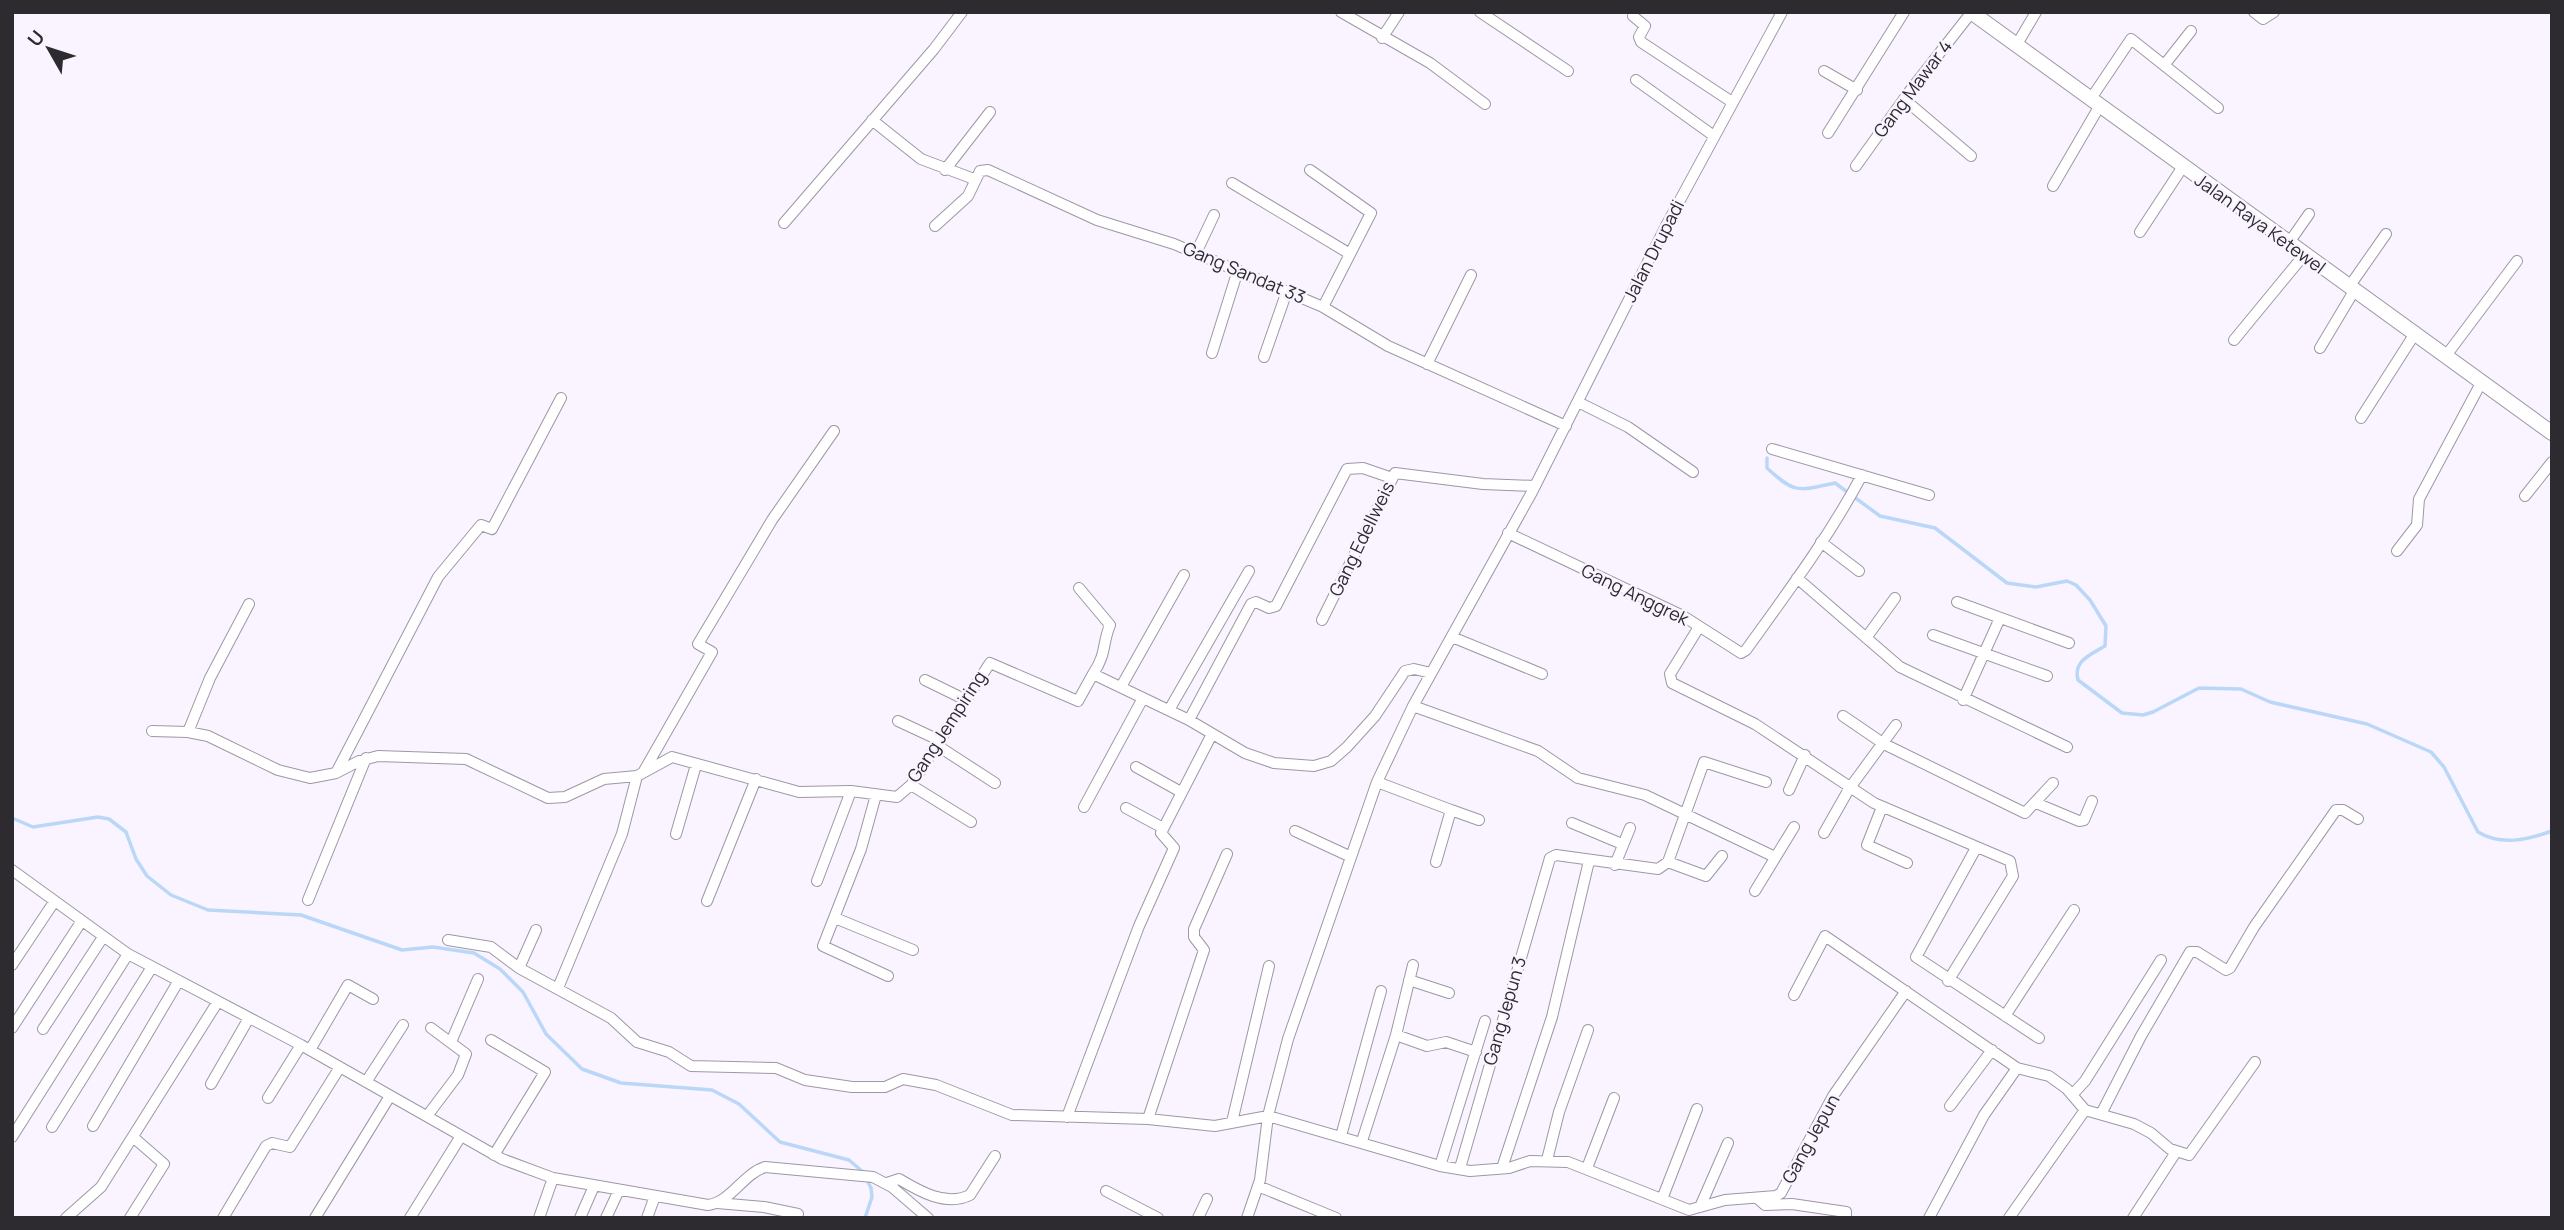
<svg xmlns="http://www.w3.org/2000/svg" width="2564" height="1230" viewBox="0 0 2564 1230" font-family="Manrope,sans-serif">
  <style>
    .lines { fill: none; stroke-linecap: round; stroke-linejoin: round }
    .stream { stroke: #bbd7f7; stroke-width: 3.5 }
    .minor-casing { stroke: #9d98a2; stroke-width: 12 }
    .major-casing { stroke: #9d98a2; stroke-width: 16 }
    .minor { stroke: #fff; stroke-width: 10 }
    .major { stroke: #fff; stroke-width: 14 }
    .labels { text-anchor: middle; stroke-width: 5; stroke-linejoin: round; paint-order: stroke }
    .street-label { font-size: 18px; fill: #2d2b2f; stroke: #f9f4ff }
  </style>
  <rect width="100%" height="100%" fill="#f9f4ff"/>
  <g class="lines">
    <path class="stream" d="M1767 458V468C1795 494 1798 491 1835 483L1880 516 1935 528 2007 583 2036 587 2067 581 2076 585 2090 600 2106 626 2105 646C2090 655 2073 661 2078 680L2122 713 2143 715 2153 712 2199 688 2241 689 2270 702 2367 724 2431 752 2444 767 2478 832C2501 846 2527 840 2552 831
      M12 818 33 827 98 817 109 819 126 832 136 859 147 876 171 895 208 910 301 915 402 950 433 947 474 953 500 969 523 992 546 1034 582 1069 621 1083 712 1090 739 1104 780 1142 849 1160 863 1172 871 1188 872 1197 865 1218"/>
    <g class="minor-casing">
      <path id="minor" d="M1341 12 1430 63 1485 104
        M1480 12 1568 71
        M2254 12 2263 19 2274 12
        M1633 16 1645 26 1639 37 1641 42 1732 102
        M1382 38 1399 12
        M2016 46 2036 12
        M2165 64 2191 31
        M1824 71 1857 90
        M1636 80 1714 136
        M1904 99 1971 156
        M2090 100 2131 39 2218 108
        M872 120 921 159 974 179
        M1828 133 1904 12
        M1856 166 1909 92 1971 13
        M945 170 990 112
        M1310 170 1371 213 1323 307
        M1232 183 1350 254
        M2053 186 2099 107
        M784 223 934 49 962 12
        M935 226 968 196 980 171 988 170 1097 220 1174 244 1323 307 1388 346 1566 426
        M2140 232 2182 168
        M2288 244 2309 214
        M1196 253 1214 215
        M2349 287 2386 234
        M2234 340 2304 255
        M2320 348 2354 291
        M1212 353 1238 270
        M1264 357 1287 291
        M2445 357 2517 261
        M1427 364 1471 275
        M1578 402 1628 427 1693 472
        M2361 418 2414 335
        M1772 449 1929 495
        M2525 496 2552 462
        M1508 533 1683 616 1741 653 1746 650C1787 593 1829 537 1862 475
        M1821 542 1859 571
        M2397 551 2417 525 2419 499 2481 383
        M1797 578 1900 667 2067 747
        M1079 588 1110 625C1102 644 1107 653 1093 674
        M1957 602 2069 643
        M1322 620 1395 473 1483 484 1535 486
        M1699 627 1670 674 1672 683 1755 724 1874 803 2010 861 2013 876 1948 981
        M1933 635 2047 676
        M1452 637 1542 674
        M1866 638 1895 598
        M925 680 966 700
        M1122 685 1184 575
        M1963 700 2000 618
        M1413 706 1538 751 1578 778 1645 795 1775 857
        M1169 710 1249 571
        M1843 716 1884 744 2025 813 2053 783
        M1189 720 1251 604 1256 602 1269 608 1276 606 1347 469 1363 468 1392 478
        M898 721 941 741
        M152 731 188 732 208 736 278 770 310 778 336 773 359 761 378 756 466 759 548 798 565 797 604 779 637 776 672 757 799 792 851 791 897 797 911 785 990 663 1078 701 1093 674 1189 720 1245 753 1274 763 1314 766 1331 761 1347 747 1375 716 1405 671 1414 669 1431 673
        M188 732 210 678 249 604
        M938 746 995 783
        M1136 767 1181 792
        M644 771 712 652 698 644 772 520 834 431
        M336 773 438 577 481 525 492 529 561 398
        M1377 782 1451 810 1436 862
        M911 785 971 822
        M1789 790 1805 755
        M876 795 861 849 823 946 888 976
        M2036 803 2079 821 2084 820 2092 801
        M1084 807 1143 698
        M1882 807 1867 845 1907 863
        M1126 808 1163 828
        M1451 810 1479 820
        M1572 823 1622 844
        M1295 831 1349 856
        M1824 833 1849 789 1896 725
        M676 834 696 765
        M1976 848 1916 957 2039 1038
        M1668 862 1706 876 1722 856
        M1615 865 1630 828
        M12 870 128 954 301 1045 502 1159 553 1178 708 1205C731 1202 743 1174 765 1167L873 1177 892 1187 928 1218
        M817 881 851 791
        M1755 891 1794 827
        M308 900 366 758
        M707 901 756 779
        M835 918 913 950
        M536 930 519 968 611 1018 637 1042 669 1052 691 1066 776 1068 805 1080 852 1087H885L903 1079 936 1085 1012 1115 1148 1119 1204 950 1194 937V929L1227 854
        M448 940 491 947 519 968
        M12 965 54 902
        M1409 980 1449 993
        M558 988 622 834 637 776
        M1794 995 1825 936 2017 1068 2049 1076 2067 1089 2085 1110 2134 1124 2151 1133 2170 1149 2189 1155 2255 1062
        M2005 1016 2074 910
        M12 1028 81 922
        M43 1029 103 937
        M1396 1035 1427 1046 1446 1042 1476 1052
        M491 1040 545 1072 494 1155
        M451 1042 478 979
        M310 1050 348 985 373 999
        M366 1082 403 1025
        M211 1084 249 1018
        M2072 1095 2085 1081 2161 960
        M268 1098 301 1045
        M1950 1106 1992 1050
        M2101 1114 2141 1036 2190 952H2197L2226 970 2230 968 2254 927 2336 810H2343L2358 819
        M427 1116 458 1075 466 1054 431 1028
        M1067 1117 1139 926 1174 848 1161 833 1212 734
        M1148 1119 1215 1126 1268 1116 1440 1166 1470 1171 1509 1168 1530 1161 1568 1162 1689 1210 1725 1200 1776 1196 1781 1193 1833 1096 1906 991
        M1232 1122 1269 966
        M93 1126 178 982
        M52 1127 152 967
        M1341 1136 1381 991
        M12 1137 128 954
        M1362 1141 1396 1035 1413 965
        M1547 1160 1559 1112 1588 1030
        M1440 1166 1485 1021
        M1460 1168 1550 858 1556 855 1658 869 1668 862 1704 762 1766 782
        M1502 1168 1552 1017 1589 861
        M1587 1168 1614 1098
        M887 1183 899 1179C919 1191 946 1207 970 1195L995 1156
        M1258 1186 1336 1218
        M1106 1191 1158 1218
        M1757 1198 1765 1205 1792 1204 1846 1212V1218
        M1662 1199 1697 1109
        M717 1203 764 1207 798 1214
        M1700 1207 1728 1143
        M66 1218 101 1187 217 1003
        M130 1218 164 1164 133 1137
        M223 1218 266 1146 272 1143 290 1147 340 1067
        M315 1218 390 1096
        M410 1218 461 1136
        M539 1218 553 1178
        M580 1218 594 1186
        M606 1218 619 1190
        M647 1218 655 1196
        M1198 1218 1207 1199
        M1247 1218 1260 1180 1268 1116 1288 1039 1377 782 1413 706 1532 492 1667 224 1782 12
        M1929 1218 1984 1115 2017 1068
        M2009 1218 2085 1110
        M2133 1218 2176 1152"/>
    </g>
    <g class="major-casing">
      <path id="major" d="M1971 12 2552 433"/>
    </g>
    <use href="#minor" class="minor"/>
    <use href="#major" class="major"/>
  </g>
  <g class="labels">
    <g class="street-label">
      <text transform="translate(1913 89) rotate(-53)" y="6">Gang Mawar 4</text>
      <text transform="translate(2260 224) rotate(36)" y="6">Jalan Raya Ketewel</text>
      <text transform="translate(1654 251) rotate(-63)" y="6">Jalan Drupadi</text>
      <text transform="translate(1244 273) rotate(23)" y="6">Gang Sandat 33</text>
      <text transform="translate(1362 539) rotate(-64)" y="6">Gang Edellweis</text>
      <text transform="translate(1635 595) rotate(26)" y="6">Gang Anggrek</text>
      <text transform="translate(947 727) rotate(-57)" y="6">Gang Jempiring</text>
      <text transform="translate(1505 1011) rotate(-74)" y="6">Gang Jepun 3</text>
      <text transform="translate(1811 1139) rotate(-61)" y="6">Gang Jepun</text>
    </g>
  </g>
  <rect width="2564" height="1230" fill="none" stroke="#2d2b2f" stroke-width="28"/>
  <g transform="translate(49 49) rotate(309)" stroke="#f9f4ff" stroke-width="5" paint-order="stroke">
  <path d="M0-5L12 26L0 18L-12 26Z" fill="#2d2b2f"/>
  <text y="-10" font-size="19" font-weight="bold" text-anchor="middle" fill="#2d2b2f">U</text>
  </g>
</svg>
